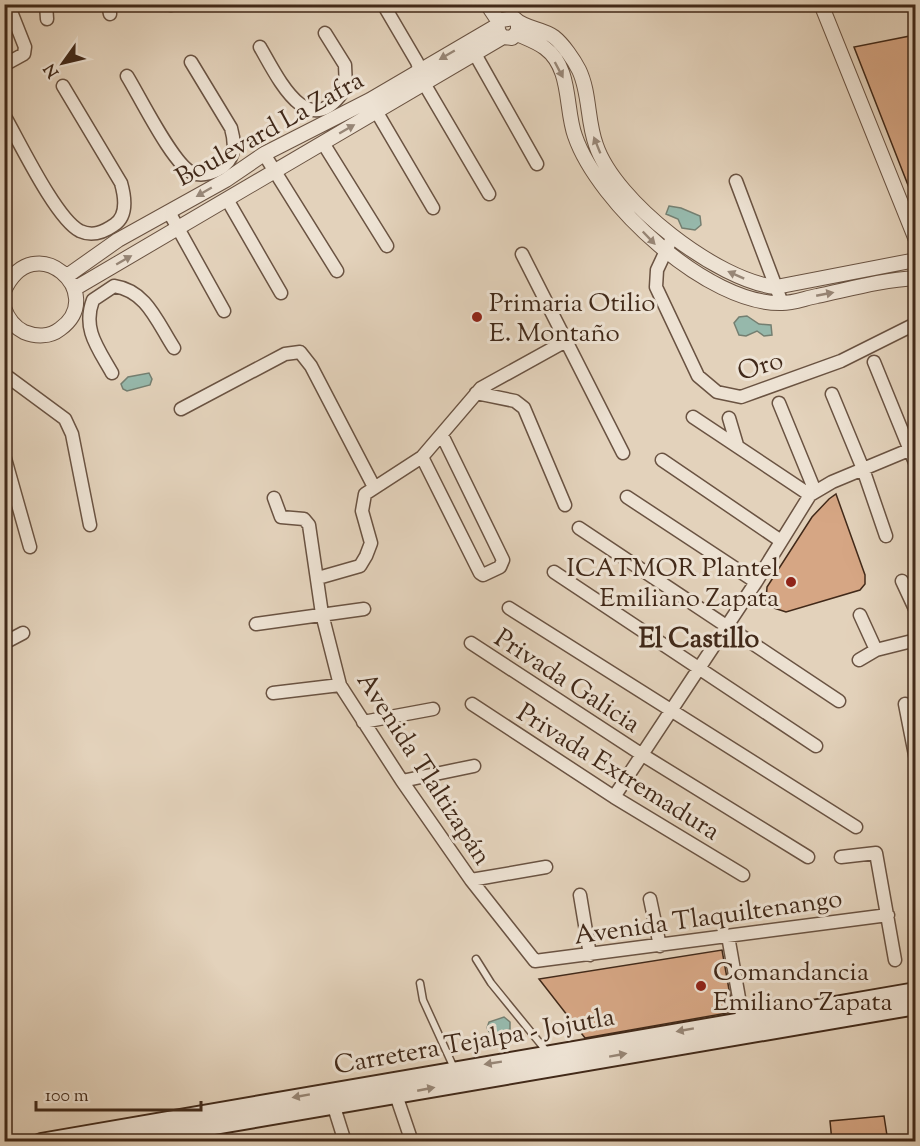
<svg xmlns="http://www.w3.org/2000/svg" width="920" height="1146" viewBox="0 0 920 1146" font-family="'Sorts Mill Goudy',serif">
  <style>
    .water { fill: #96b8ab; stroke: #747f71; stroke-width: 1.5 }
    .building { fill: #d6a684; stroke: #412919; stroke-width: 1.5 }
    .lines { fill: none; stroke-linecap: round; stroke-linejoin: round }
    .service-casing { stroke: #6a5342; stroke-width: 9 }
    .minor-casing { stroke: #6a5342; stroke-width: 15 }
    .tertiary-casing { stroke: #6a5342; stroke-width: 16 }
    .secondary-casing { stroke: #412919; stroke-width: 20 }
    .service { stroke: #ede2d3; stroke-width: 6 }
    .minor { stroke: #ede2d3; stroke-width: 12 }
    .tertiary { stroke: #ede2d3; stroke-width: 14 }
    .secondary { stroke: #ede2d3; stroke-width: 16 }
    .oneway { fill: #978676 }
    .poi-dot { fill: #8f2418; stroke: #ede2d3; stroke-width: 2 }
    .labels { text-anchor: middle; stroke-width: 6; stroke-linejoin: round; paint-order: stroke }
    .street-label { font-size: 26px; fill: #412919; stroke: #ede2d3 }
    .poi-label { font-size: 26px; fill: #412919; stroke: #ede2d3; text-anchor: start }
    .neighbourhood-label { font-size: 27px; font-weight: bold; fill: #412919; stroke: #ede2d3 }
  </style>
  <rect width="100%" height="100%" fill="#e3d2bb"/>
  <filter id="stains"><feTurbulence type="fractalNoise" baseFrequency=".00333" numOctaves="4"/><feColorMatrix values="0 0 0 0 .2 0 0 0 0 .09 0 0 0 0 .02 0 0 0 .5 -.17"/></filter>
  <radialGradient id="worn" r=".72"><stop offset=".6" stop-color="#630" stop-opacity="0"/><stop offset="1" stop-color="#630" stop-opacity=".3"/></radialGradient>
  <path class="water" d="M669 206 681 208 700 216 701 225 695 230 682 228 678 219 666 214Z
    M747 316 759 324 771 325 772 335 764 336 757 331 746 336 739 335 734 323 739 317Z
    M149 373 152 379 150 385 127 391 123 389 121 384 128 377Z
    M504 1017 510 1022V1029L498 1035 490 1033 487 1028 489 1022Z"/>
  <path class="building" d="M915 35V203L854 47Z
    M836 494 865 575V584L860 590 786 612 774 608 766 602 767 587 812 517 829 499Z
    M722 950 733 1012 585 1038 539 979Z
    M884 1116 888 1142H832L830 1121Z"/>
  <g class="lines">
    <g class="service-casing">
      <path id="service" d="M476 959 491 983 548 1053
        M420 983 423 1000 454 1068"/>
    </g>
    <g class="minor-casing">
      <path id="minor" d="M46 4 47 19
        M108 4 110 14
        M170 4 171 5
        M383 4 417 62 425 85 489 194
        M260 47C278 78 309 146 346 87L345 65 325 33
        M475 54 537 164
        M4 65 24 54 25 47 8 4
        M127 76C139 95 174 167 193 173 203 177 216 172 224 166 236 156 235 142 231 128L191 62
        M372 104 433 208
        M4 115C19 141 56 219 80 231 93 237 104 232 114 225 128 216 125 197 121 183L63 86
        M323 143 387 246
        M264 154 337 271
        M736 181 782 303
        M228 201 281 293
        M169 212 224 311
        M672 238 657 270 656 287 698 376 717 392 741 397 841 361 911 326
        M522 254 623 453
        M874 362 916 465
        M112 373C98 348 82 329 93 300L114 286C147 291 157 322 174 348
        M4 374 65 419 72 434 90 525
        M476 393 515 401 524 408 565 505
        M832 394 863 469 886 536
        M779 403 815 491
        M181 409 285 354 300 352 311 366 374 487
        M693 417 810 495
        M729 418 737 445
        M4 455 30 547
        M422 457 480 573 483 575 500 567 503 560 442 435
        M662 460 781 541
        M627 497 756 582
        M274 498 281 517 304 519 309 525 322 614 340 685 402 781 471 880 535 961 888 915
        M579 528 839 701
        M554 572 816 746
        M318 578 360 566 366 556 371 543 362 511 365 494 422 457 481 388 566 341
        M902 581 916 611
        M509 608 856 827
        M860 615 876 650
        M256 624 364 609
        M4 643 23 633
        M471 643 641 754 808 857
        M859 660 876 650 916 640
        M273 693 340 685
        M472 704 614 797 743 875
        M905 704 916 760
        M363 722 433 709
        M402 781 474 766
        M614 797 756 582 810 495 832 482 916 447
        M841 857 876 853 895 960
        M471 880 546 867
        M580 895 590 955
        M650 899 660 946
        M728 936 744 1026
        M396 1095 412 1142
        M334 1107 345 1142"/>
    </g>
    <g class="tertiary-casing">
      <path id="tertiary" d="M487 4 499 22
        M821 4 916 240
        M518 24V31L512 38 503 37C497 32 496 26 501 20L514 18C524 29 542 28 554 37 563 44 574 60 579 70 590 93 587 121 596 145 615 202 718 281 776 287L916 260
        M517 34C526 38 537 42 545 48 572 68 565 109 575 136 598 203 708 305 782 303 793 303 806 298 817 296 850 289 882 280 916 278
        M67 276 118 240 226 180 264 154 370 100 498 25
        M74 289 503 37
        M4 291C34 225 109 294 60 329 50 337 36 337 24 332 14 327 8 319 4 308"/>
    </g>
    <g class="secondary-casing">
      <path id="secondary" d="M41 1142 916 991
        M120 1142 916 1006"/>
    </g>
    <use href="#service" class="service"/>
    <use href="#minor" class="minor"/>
    <use href="#tertiary" class="tertiary"/>
    <use href="#secondary" class="secondary"/>
  </g>
  <defs><path id="oneway-solid" d="M-6-.8H1V-3.2L6.5 0L1 3.2V.8H-6Z" transform="scale(1.5)"/></defs>
  <g class="oneway">
    <use href="#oneway-solid" transform="translate(447 55) rotate(150)"/>
    <use href="#oneway-solid" transform="translate(559 70) rotate(62)"/>
    <use href="#oneway-solid" transform="translate(347 129) rotate(-30)"/>
    <use href="#oneway-solid" transform="translate(597 145) rotate(-112)"/>
    <use href="#oneway-solid" transform="translate(204 192) rotate(150)"/>
    <use href="#oneway-solid" transform="translate(649 238) rotate(46)"/>
    <use href="#oneway-solid" transform="translate(124 260) rotate(-30)"/>
    <use href="#oneway-solid" transform="translate(736 275) rotate(-156)"/>
    <use href="#oneway-solid" transform="translate(825 294) rotate(-11)"/>
    <use href="#oneway-solid" transform="translate(685 1030) rotate(170)"/>
    <use href="#oneway-solid" transform="translate(618 1055) rotate(-10)"/>
    <use href="#oneway-solid" transform="translate(493 1063) rotate(171)"/>
    <use href="#oneway-solid" transform="translate(426 1089) rotate(-11)"/>
    <use href="#oneway-solid" transform="translate(301 1096) rotate(170)"/>
  </g>
  <g class="poi-dot">
    <circle cx="477" cy="317" r="6"/>
    <circle cx="791" cy="582" r="6"/>
    <circle cx="701" cy="986" r="6"/>
  </g>
  <g class="labels">
    <g class="street-label">
      <text transform="translate(269 128) rotate(-29)" y="9">Boulevard La Zafra</text>
      <text transform="translate(760 365) rotate(-17)" y="9">Oro</text>
      <text transform="translate(568 680) rotate(33)" y="9">Privada Galicia</text>
      <text transform="translate(425 768) rotate(57)" y="9">Avenida Tlaltizapán</text>
      <text transform="translate(619 771) rotate(32)" y="9">Privada Extremadura</text>
      <text transform="translate(708 916) rotate(-8)" y="9">Avenida Tlaquiltenango</text>
      <text transform="translate(474 1040) rotate(-10)" y="9">Carretera Tejalpa - Jojutla</text>
    </g>
    <g class="poi-label">
      <text x="489" y="311">Primaria Otilio<tspan x="489" dy="30">E. Montaño</tspan></text>
      <text x="779" y="576" text-anchor="end">ICATMOR Plantel<tspan x="779" dy="30">Emiliano Zapata</tspan></text>
      <text x="713" y="980">Comandancia<tspan x="713" dy="30">Emiliano Zapata</tspan></text>
    </g>
    <g class="neighbourhood-label">
      <text x="699" y="647">El Castillo</text>
    </g>
  </g>
  <rect width="920" height="1146" fill="none" stroke="#e3d2bb" stroke-width="24"/>
  <rect x="6" y="6" width="908" height="1134" fill="none" stroke="#412919" stroke-width="3"/>
  <rect x="12" y="12" width="896" height="1122" fill="none" stroke="#412919" stroke-width="1.5"/>
  <g transform="translate(63 63) rotate(236)" stroke="#ede2d3" stroke-width="4.5" paint-order="stroke">
  <path d="M0-4.5L10 22L0 15L-10 22Z" fill="#412919"/>
  <text y="-9" font-size="16" font-weight="bold" text-anchor="middle" fill="#412919">N</text>
  </g>
  <path d="M36 1101v9h165v-9" fill="none" stroke="#412919" stroke-width="3"/>
  <text x="45" y="1101" font-size="18" fill="#412919" stroke="#ede2d3" stroke-width="4.5" paint-order="stroke">100 m</text>
  <rect width="100%" height="100%" filter="url(#stains)"/>
  <rect width="100%" height="100%" fill="url(#worn)"/>
</svg>
